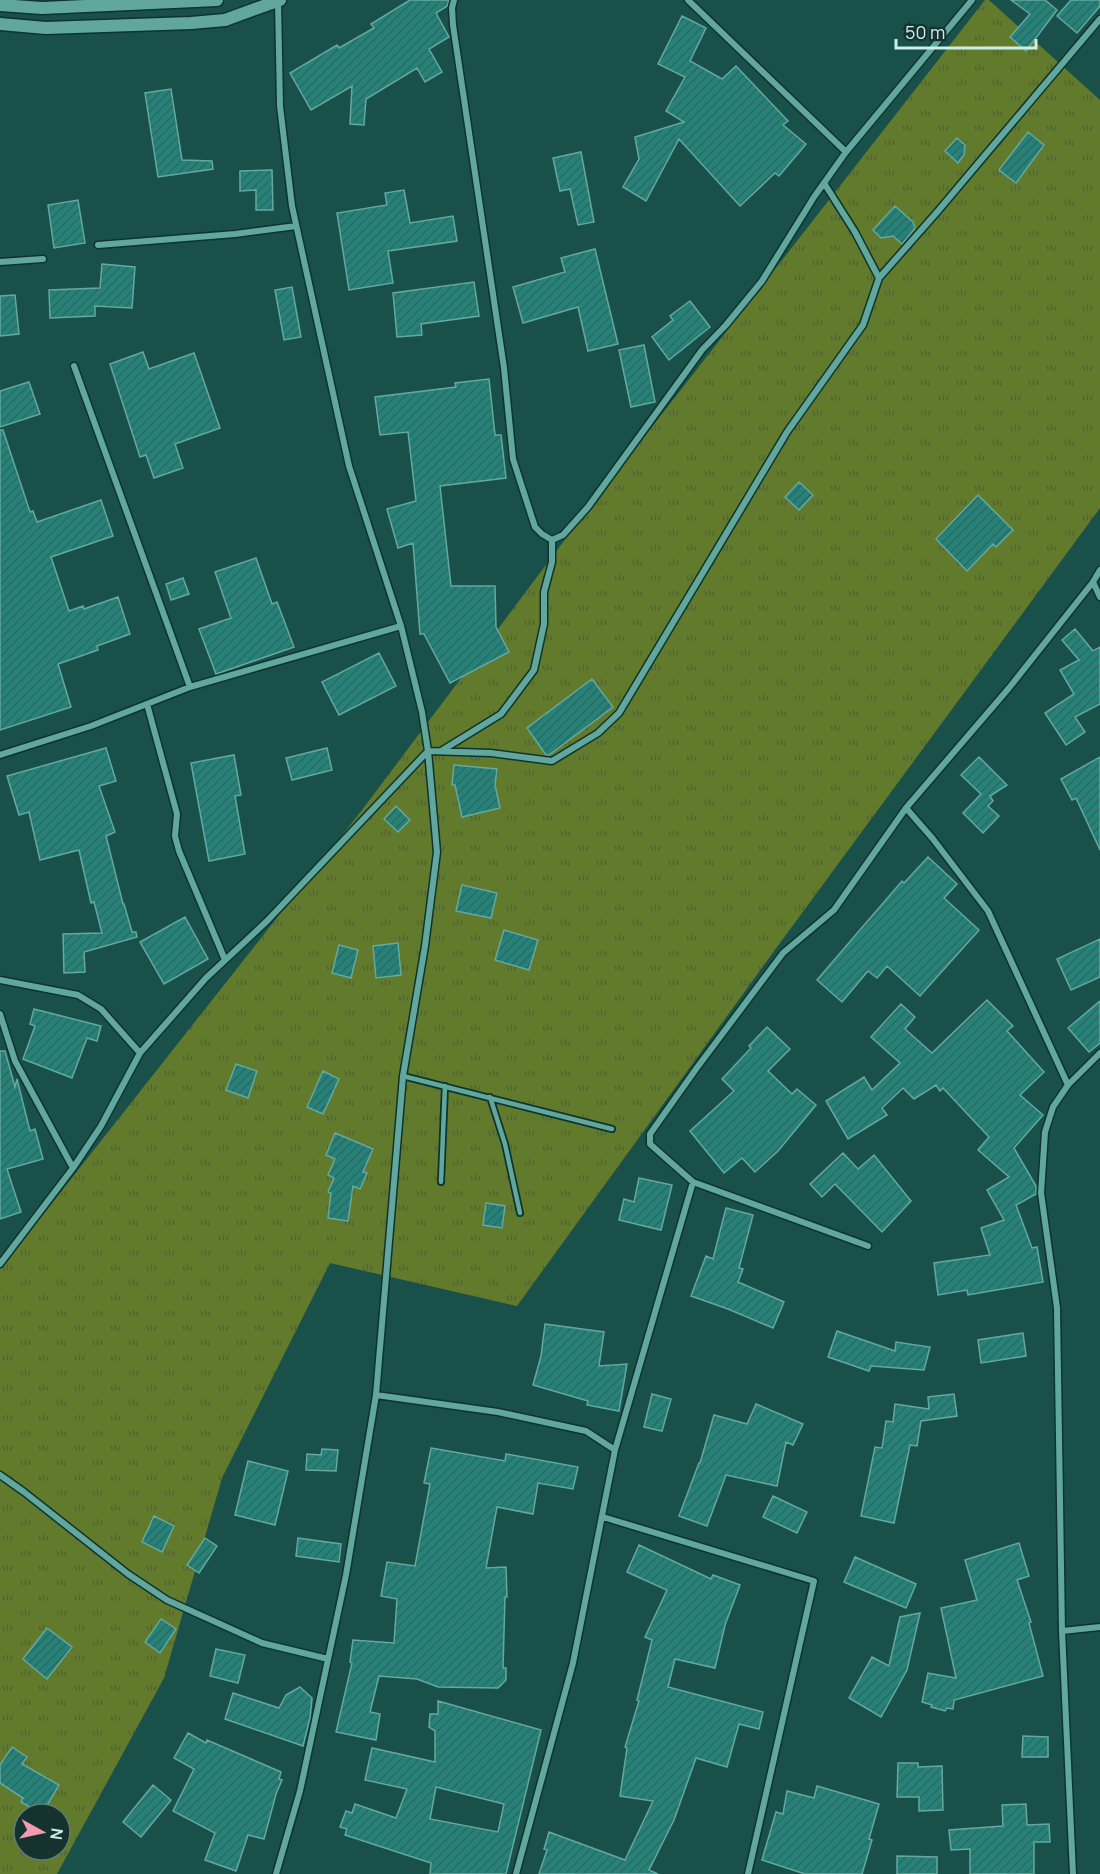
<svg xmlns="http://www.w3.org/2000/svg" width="1100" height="1874" viewBox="0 0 1100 1874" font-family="Manrope,sans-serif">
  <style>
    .grass { fill: url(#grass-tufts); fill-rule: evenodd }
    .building { fill: url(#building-hatch); stroke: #64a99f; stroke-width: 1.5; fill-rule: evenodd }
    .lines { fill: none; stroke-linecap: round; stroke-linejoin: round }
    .service-casing { stroke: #0d342f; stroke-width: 8 }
    .minor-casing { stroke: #0d342f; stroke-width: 9 }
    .secondary-casing { stroke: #0d342f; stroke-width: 15 }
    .service { stroke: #61a79d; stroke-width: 4.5 }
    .minor { stroke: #61a79d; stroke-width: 6 }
    .secondary { stroke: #61a79d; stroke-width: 12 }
  </style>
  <defs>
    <pattern id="grass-tufts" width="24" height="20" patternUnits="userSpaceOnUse" patternTransform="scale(1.5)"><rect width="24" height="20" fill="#627a2c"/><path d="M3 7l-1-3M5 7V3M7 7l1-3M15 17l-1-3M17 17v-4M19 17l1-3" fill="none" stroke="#516338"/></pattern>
    <pattern id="building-hatch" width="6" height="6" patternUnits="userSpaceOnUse" patternTransform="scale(1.5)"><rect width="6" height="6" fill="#258278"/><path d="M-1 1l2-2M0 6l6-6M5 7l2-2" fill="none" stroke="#306762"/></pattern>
  </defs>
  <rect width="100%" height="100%" fill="#1a504a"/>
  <path class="grass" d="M985 0H989L1100 100V508L777 947 517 1306 330 1263 222 1478 164 1678 57 1874H0V1269L362 810 591 505ZM24 1814H60V1850H24Z"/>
  <path class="building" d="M410 0H449L447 6 436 13 449 37 429 49 442 72 425 82 417 68 366 99 364 125 350 124 352 86 311 110 290 73 337 45 339 48 374 28 371 24Z
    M1011 0H1045L1057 10 1026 51 1010 37 1030 14Z
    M1071 0H1100V6L1077 33 1057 16Z
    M682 16 706 28 690 61 722 79 736 66 788 121 783 125 806 144 779 176 775 173 740 206 679 139 646 201 623 187 639 159 635 137 684 122 666 111 685 77 658 64Z
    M171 89 182 160 212 161 213 169 158 177 145 93Z
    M1028 132 1044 145 1016 183 999 170Z
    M957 138 965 145 964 155 958 163 945 151Z
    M581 152 594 222 578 225 570 189 560 191 553 158Z
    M272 170 273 210H256V190L240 191V171Z
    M404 190 410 223 453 216 457 241 388 251 393 283 349 290 337 213 387 205 385 193Z
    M78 200 85 243 54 248 48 205Z
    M895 206 913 222 915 228 902 244 893 236 881 238 873 230Z
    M595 249 618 344 588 351 578 307 523 323 513 287 565 272 561 258Z
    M102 264 135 267 132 308 95 306V316L50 318 49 290 100 288Z
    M474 282 479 316 421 324 422 335 397 337 393 293Z
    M292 287 301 337 284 340 275 290Z
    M15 295 19 334 0 336V296Z
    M690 301 710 327 669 360 652 337 673 320 670 316Z
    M644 345 655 402 631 407 619 350Z
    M143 352 149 369 194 353 220 428 175 444 183 468 154 478 146 455 140 457 110 364Z
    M489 379 495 435H501L506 478 440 486 451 586H495L496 627 509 652 450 683 424 634H420L413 543 398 548 387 509 416 501 408 432 380 435 375 397 456 387 455 383Z
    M29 382 40 414 0 427V391Z
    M0 430H3L30 512 33 511 37 522 101 500 113 536 51 557 69 611 83 606 84 609 118 597 130 634 97 646 98 650 58 664 71 707 0 730Z
    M799 482 813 495 799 510 785 497Z
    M978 495 1013 530 996 547 993 544 967 571 936 539Z
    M256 558 272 604 277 602 294 647 216 674 199 629 231 618 215 572Z
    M183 578 189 594 171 600 166 584Z
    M1075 629 1093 651 1100 647V704L1075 717 1085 732 1066 745 1045 713 1074 694 1060 670 1079 660 1062 640Z
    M379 653 396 686 339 715 322 682Z
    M592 679 613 707 549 755H546L527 728Z
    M106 748 116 781 99 786 115 832 106 836 123 904H124L132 932H136L137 937 84 952 85 972 64 973 63 934 102 933 94 902 91 903 79 850 40 860 29 812 19 815 7 776Z
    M327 748 332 770 292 780 286 758Z
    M234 755 241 795 235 796 245 854 209 861 191 763Z
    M979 757 1007 785 990 796 993 801 988 806 999 816 983 833 963 813 981 794 961 775Z
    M1100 757V850L1076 798 1072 800 1061 779Z
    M454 765 497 769 495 785 500 808 462 817 455 785H452Z
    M396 806 410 820 398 832 384 819Z
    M928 857 957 884 944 898 979 930 920 996 887 966 877 978 868 971 842 1002 817 980 902 881 904 883Z
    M462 885 497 893 491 918 456 911Z
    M185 917 208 959 164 984 140 942Z
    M504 930 538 940 529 970 495 960Z
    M1100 939V977L1071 990 1057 959Z
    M398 943 401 975 376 978 373 946Z
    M339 945 358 950 351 978 332 973Z
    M987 1000 1013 1026 1007 1031 1044 1072 1020 1095 1043 1115 1014 1148 1036 1186V1194L1016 1205 1032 1248 1037 1247 1043 1282 968 1295 967 1290 938 1295 934 1263 990 1255 981 1228 1004 1220 987 1190 1009 1177 978 1150 989 1137 943 1088 940 1091 936 1085 914 1099 903 1088 882 1108 887 1115 848 1139 826 1101 864 1077 872 1090 900 1063 871 1037 901 1004 915 1017 905 1029 932 1053Z
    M1100 1001V1043L1089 1052 1068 1028Z
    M34 1009 101 1026 97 1041 87 1038 72 1078 23 1059 35 1026 30 1024Z
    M767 1027 790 1049 768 1071 792 1094 797 1089 816 1105 778 1151 755 1172 742 1158 724 1173 690 1131 734 1091 722 1079 751 1048 749 1046Z
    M0 1051H5L15 1087 17 1079 30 1131 35 1129 43 1159 7 1169 21 1212 0 1219Z
    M236 1064 257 1071 248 1098 226 1090Z
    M323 1071 339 1079 323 1114 307 1107Z
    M335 1133 373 1149 363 1172 367 1173 360 1189 353 1186 348 1221 328 1218 331 1193 328 1192 334 1178 328 1175 335 1159 326 1155Z
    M843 1153 858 1169 874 1155 911 1201 882 1232 835 1184 822 1197 810 1184Z
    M639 1178 672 1185 661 1230 619 1220 624 1199 634 1202Z
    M486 1203 505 1206 502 1228 483 1225Z
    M726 1208 753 1215 739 1268 743 1269 738 1282 784 1302 773 1328 728 1309 691 1296 706 1256 713 1259Z
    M545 1324 604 1332 599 1366 627 1364 619 1411 587 1405 588 1401 533 1385 541 1356Z
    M837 1331 895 1351 896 1342 930 1347 924 1370 871 1366 869 1371 828 1357Z
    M1023 1333 1026 1356 981 1363 978 1340Z
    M652 1394 671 1399 662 1431 644 1427Z
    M954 1394 957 1416 921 1421 917 1446 910 1445 894 1523 861 1516 875 1447 882 1448 886 1421 893 1422 895 1404 929 1409 928 1397Z
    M756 1404 803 1424 793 1445 786 1442 777 1486 726 1475 707 1526 679 1516 699 1463H700L714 1415 747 1424Z
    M431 1448 505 1461 506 1454 578 1467 573 1489 538 1483 533 1514 497 1507 486 1568 506 1567 507 1597H505L503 1668H506V1680L498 1688 438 1687 417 1679 379 1676 370 1712 380 1714 376 1740 336 1732 352 1663 350 1662 353 1640 394 1643 397 1599 381 1596 387 1562 415 1566 430 1484 424 1483Z
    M322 1449 338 1450 336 1471 306 1470 307 1454 321 1455Z
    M248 1461 288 1471 275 1525 235 1515Z
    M773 1496 807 1512 797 1533 763 1517Z
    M154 1516 174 1526 162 1552 142 1542Z
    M205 1538 217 1546 199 1573 187 1565Z
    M298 1538 341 1544 339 1562 296 1556Z
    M1019 1543 1029 1576 1017 1580 1031 1622 1029 1623 1043 1676 954 1700 953 1709 947 1708 945 1711 931 1707 932 1705 922 1702 928 1673 956 1678 941 1608 977 1600 965 1560Z
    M639 1545 711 1579 713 1575 740 1585 725 1625 715 1668 675 1659 668 1687 763 1712 759 1729 739 1724 727 1767 696 1758 674 1820 649 1870 658 1874H539L547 1850 544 1849 549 1832 625 1860 653 1801 620 1796 627 1748 625 1747 639 1701 637 1700 652 1640 645 1637 667 1590 627 1572Z
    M855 1557 916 1584 906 1608 844 1582Z
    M920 1613 907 1670 881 1717 849 1698 872 1657 889 1666 900 1617Z
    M161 1619 176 1629 160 1653 145 1642Z
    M47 1628 72 1647 47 1679 23 1659Z
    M216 1649 245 1655 238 1683 210 1676Z
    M300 1687 312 1698 310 1718 303 1746 225 1719 233 1693 279 1708 286 1695Z
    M438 1701 541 1730 506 1874H430L431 1863 345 1835 347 1829 340 1827 346 1811 352 1813 355 1804 396 1818 407 1789 365 1780 372 1748 435 1762V1731L429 1727 430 1714H438ZM436 1787 504 1804 498 1832 430 1819Z
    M188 1733 206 1743 207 1740 281 1772 279 1779 282 1780 276 1794 264 1839 248 1835 236 1871 205 1860 215 1833 173 1811 194 1769 174 1758Z
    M1023 1736 1048 1737V1757H1022Z
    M12 1747 27 1757 22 1764 59 1785 42 1814 21 1802 23 1798 0 1783V1765Z
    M898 1763H918V1767L942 1766 943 1810 919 1811V1797H897Z
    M153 1785 171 1800 141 1837 123 1822Z
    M817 1786 879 1804 869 1839 872 1840 862 1874H805L762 1860 776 1812 783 1814 787 1791 814 1798Z
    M1026 1804 1027 1825 1049 1824 1050 1842H1034V1874H970V1849L951 1850 949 1830 1003 1826 1002 1805Z
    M897 1856 937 1857V1874H897Z"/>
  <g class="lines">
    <g class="service-casing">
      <path id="service" d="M403 1076 612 1129
        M490 1097 505 1144 520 1213
        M441 1182 445 1086"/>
    </g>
    <g class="minor-casing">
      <path id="minor" d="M454 0 452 8 453 25 504 368 513 459 535 527 542 534 552 540
        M688 0 846 152
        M824 183 855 232 879 278
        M98 245 235 234 296 226
        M0 262 43 259
        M74 366 190 687
        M552 540 563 535 588 507 702 350 726 325 762 281 814 197 846 152 972 0
        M1093 582 1100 597
        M147 704 177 814 175 836 179 851 225 960
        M441 751 501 714 534 670 544 624V592L552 562V540
        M0 755 91 726 190 687 401 626
        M906 808 933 839 988 911 1068 1085
        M0 980 78 995 101 1009 140 1053
        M0 1014 15 1061 73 1168
        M868 1246 693 1182 650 1144V1134L696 1069 783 953 834 910 906 808 1009 688 1093 582 1100 570
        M0 1264 73 1168 101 1126 140 1053 206 978 267 921 428 751 491 753 552 761 598 733 619 713 787 432 863 325 879 278 938 211 1100 19
        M376 1395 498 1412 586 1431 615 1450 573 1663 516 1874
        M615 1450 693 1182
        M0 1475 24 1492 128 1574 167 1600 262 1643 328 1659
        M603 1517 814 1581 748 1874
        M1062 1631 1100 1627
        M276 1874 300 1791 346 1575 376 1395 403 1076 425 946 437 852 428 751 422 712 401 626 349 466 292 206 280 106 278 1
        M1073 1874 1062 1631 1057 1308 1041 1193 1045 1132 1053 1107 1068 1085 1100 1053"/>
    </g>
    <g class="secondary-casing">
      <path id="secondary" d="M0 5 42 8 217 0
        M0 24 46 28 191 23 225 20 280 0"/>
    </g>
    <use href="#service" class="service"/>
    <use href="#minor" class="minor"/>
    <use href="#secondary" class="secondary"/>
  </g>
  <g transform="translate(42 1832) rotate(98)"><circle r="28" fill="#15322f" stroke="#5e7d79" stroke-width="1.5"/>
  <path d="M0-4.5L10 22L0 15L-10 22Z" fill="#f29aaf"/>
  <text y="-9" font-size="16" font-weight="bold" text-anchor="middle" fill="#cceee8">N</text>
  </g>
  <path d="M896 39v9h140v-9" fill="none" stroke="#cceee8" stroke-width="3"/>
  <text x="905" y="39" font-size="18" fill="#cceee8" stroke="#15322f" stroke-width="4.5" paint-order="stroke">50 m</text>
</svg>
